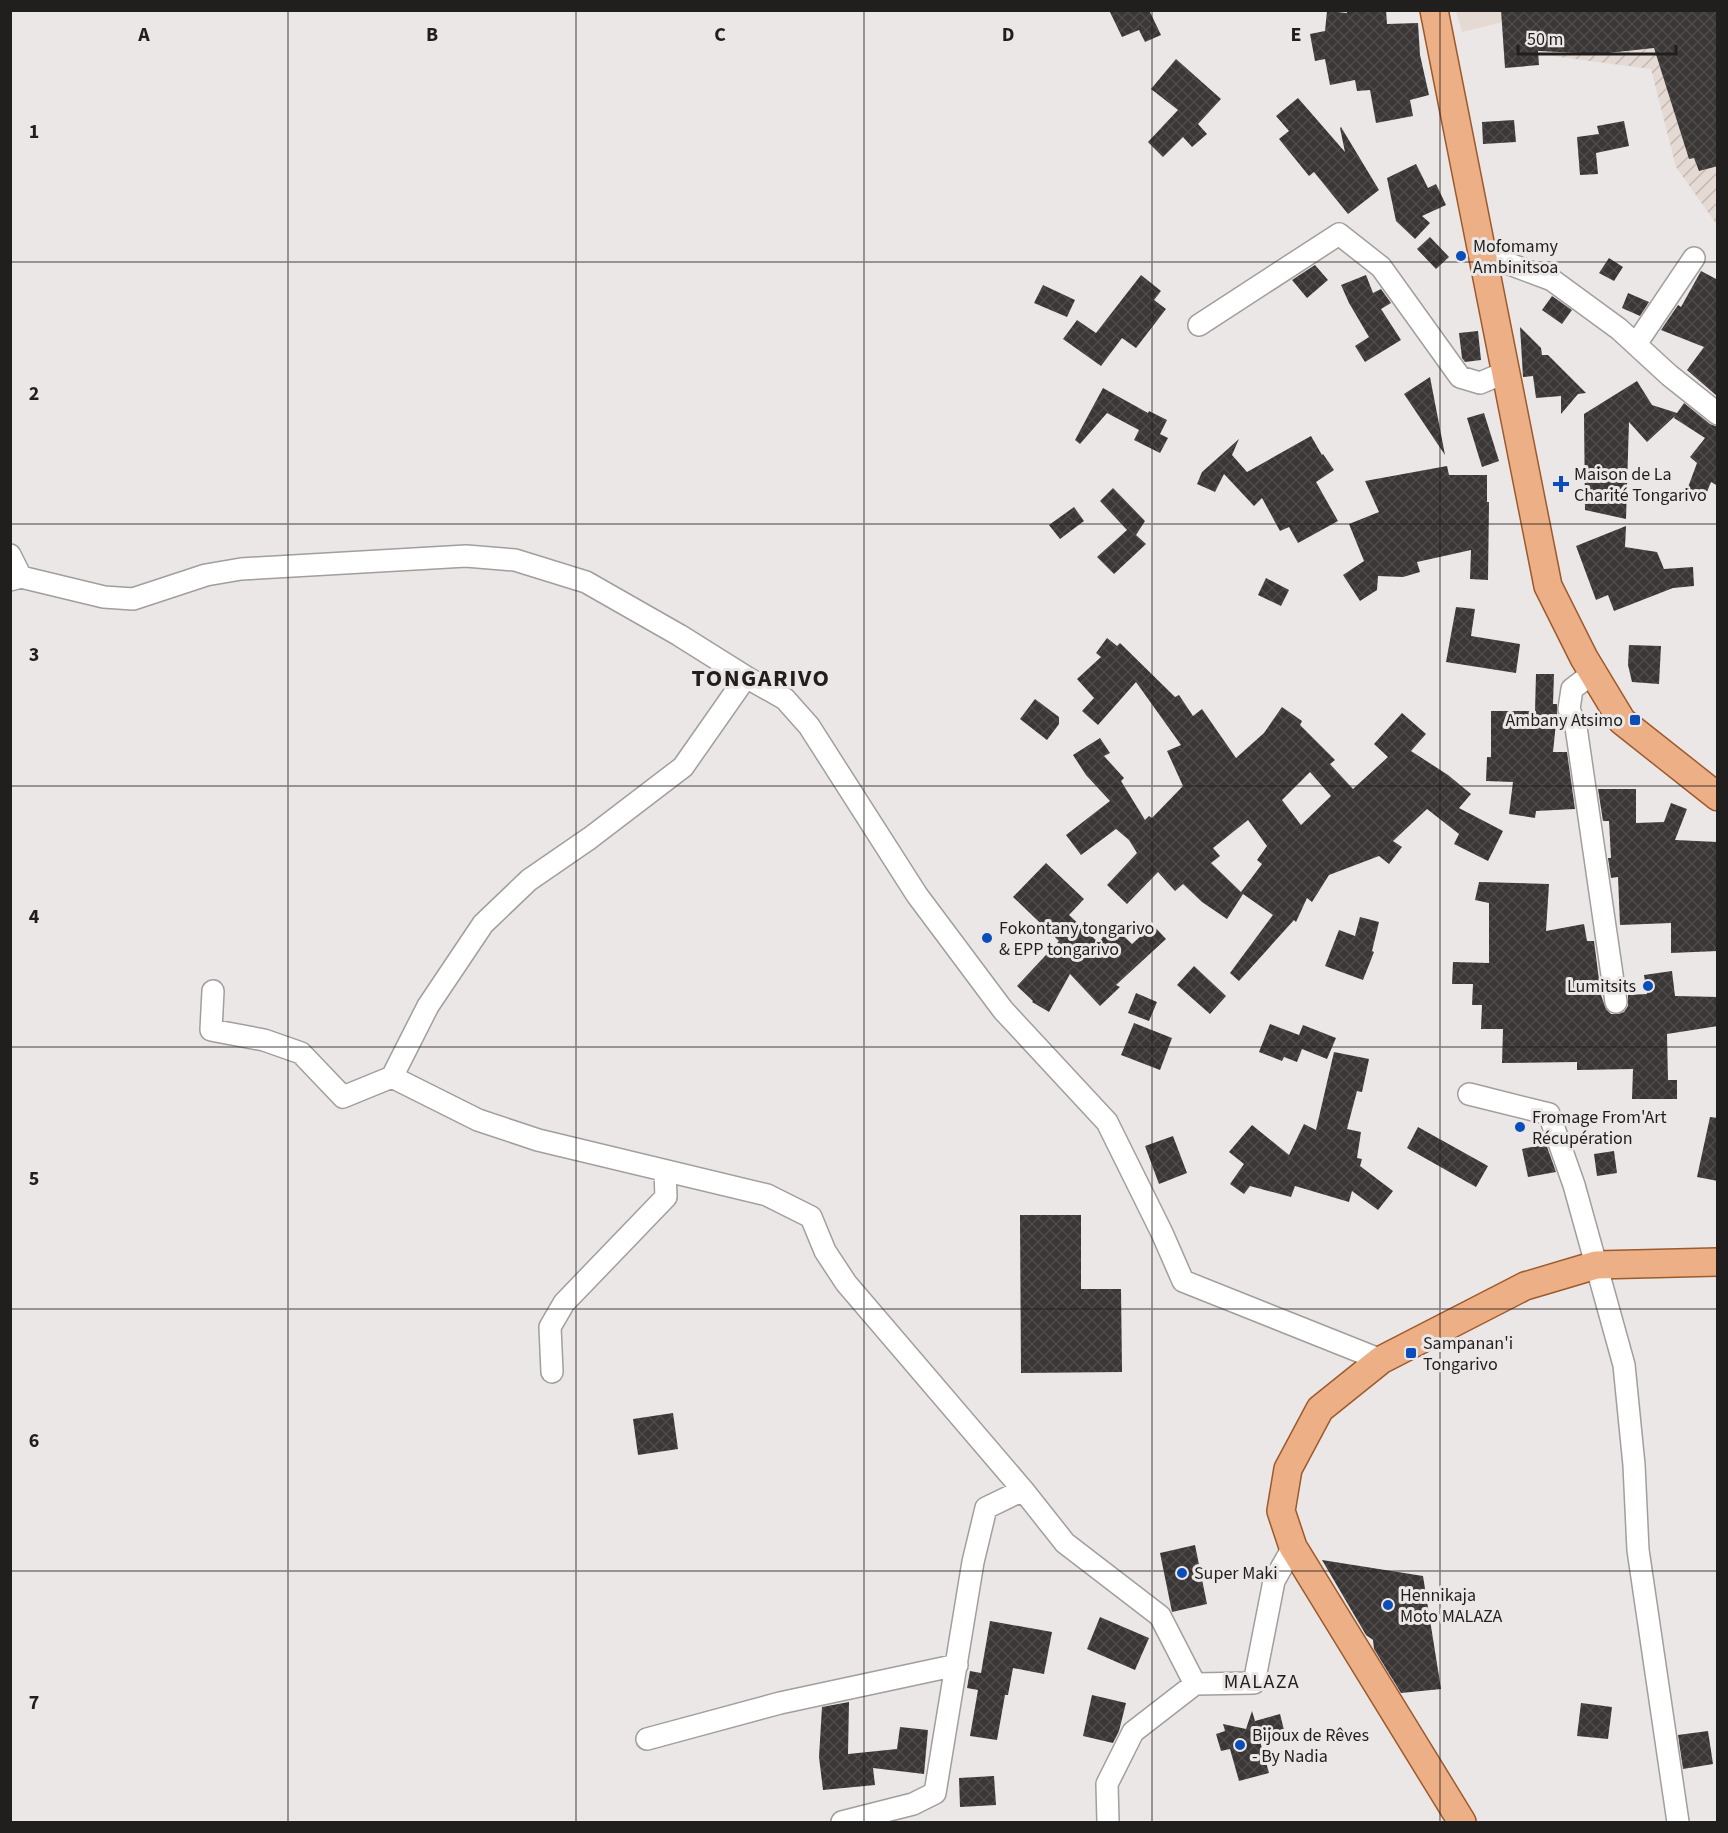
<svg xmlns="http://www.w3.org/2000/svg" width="1728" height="1833" viewBox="0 0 1728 1833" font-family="'Source Sans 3',sans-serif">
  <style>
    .built { fill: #e4d9d3 }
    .industrial { fill: url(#industrial-furrows) }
    .building { fill: url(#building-cross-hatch); fill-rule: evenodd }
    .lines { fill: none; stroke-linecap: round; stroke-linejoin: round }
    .minor-casing { stroke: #a19e9c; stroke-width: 24 }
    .major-casing { stroke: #9d5a2c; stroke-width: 30 }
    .minor { stroke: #fff; stroke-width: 21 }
    .major { stroke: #edaf85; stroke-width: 27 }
    .grid { fill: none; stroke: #201f1e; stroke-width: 1.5; stroke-opacity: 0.55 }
    .poi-dot { fill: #0c4eb9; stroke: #ebe7e6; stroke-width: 2 }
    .labels { text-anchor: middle; stroke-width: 6; stroke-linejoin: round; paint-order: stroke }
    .poi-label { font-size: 18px; fill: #201f1e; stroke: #ebe7e6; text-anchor: start }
    .neighbourhood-label { font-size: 20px; letter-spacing: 1.5px; fill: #201f1e; stroke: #ebe7e6 }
    .district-label { font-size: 24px; font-weight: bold; letter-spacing: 1.5px; fill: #201f1e; stroke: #ebe7e6 }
    .grid-label { font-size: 20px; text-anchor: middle; font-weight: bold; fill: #201f1e; stroke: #ebe7e6; stroke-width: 6; stroke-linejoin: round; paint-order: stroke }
  </style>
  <defs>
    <pattern id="industrial-furrows" width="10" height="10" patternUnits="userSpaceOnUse" patternTransform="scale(1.5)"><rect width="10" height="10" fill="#e4d9d3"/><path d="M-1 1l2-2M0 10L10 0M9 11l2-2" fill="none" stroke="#c3bab5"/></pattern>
    <pattern id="building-cross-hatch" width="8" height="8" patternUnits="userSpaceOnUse" patternTransform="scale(1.5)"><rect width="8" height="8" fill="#3a3736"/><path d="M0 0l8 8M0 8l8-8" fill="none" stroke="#4e4b4a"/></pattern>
  </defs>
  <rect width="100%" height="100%" fill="#ebe7e6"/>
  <path class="built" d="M1538 10 1539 13 1462 32 1456 11Z"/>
  <path class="industrial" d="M1556 11H1717V225L1676 167 1651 69 1552 56Z"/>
  <path class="building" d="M1109 10H1149L1161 35 1145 42 1139 30 1122 37Z
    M1347 10H1386L1387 24 1418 23 1420 55 1429 95 1410 100 1413 116 1376 123 1370 90 1357 91 1355 80 1330 85 1325 59 1315 61 1310 34 1325 31 1327 11 1347 13Z
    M1501 10H1718V166L1699 171 1694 158 1689 159 1654 48 1599 54 1538 51 1539 65 1505 68Z
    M1176 59 1221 99 1198 124 1207 134 1192 147 1183 137 1163 157 1148 142 1178 110 1151 89Z
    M1298 98 1345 152 1340 128 1341 127 1379 190 1348 214 1314 172 1309 176 1279 139 1289 131 1276 116Z
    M1514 120 1516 142 1483 144 1482 122Z
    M1624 121 1629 146 1596 153 1598 174 1580 175 1577 137 1599 134 1597 126Z
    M1416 164 1428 188 1436 184 1446 205 1422 216 1430 223 1415 239 1396 221 1387 178Z
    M1430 237 1449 257 1436 269 1417 249Z
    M1609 258 1623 267 1614 281 1599 273Z
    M1315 265 1328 280 1307 298 1292 280Z
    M1701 271 1718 280V397L1687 370 1704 347 1661 330 1678 305 1681 307Z
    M1141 275 1161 291 1154 300 1166 309 1136 348 1122 338 1101 366 1063 339 1077 320 1096 333Z
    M1366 275 1373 293 1381 289 1391 303 1381 309 1401 340 1365 362 1355 346 1369 337 1349 303 1341 285Z
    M1043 285 1075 300 1067 317 1034 303Z
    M1628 293 1649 302 1640 316 1622 308Z
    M1552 296 1572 310 1562 324 1542 310Z
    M1520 327 1541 348 1542 355H1548L1586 393 1578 394 1561 414V396L1536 398 1533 376 1523 377Z
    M1478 331 1481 360 1465 362 1462 358 1459 333Z
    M1430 377 1445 455 1404 394Z
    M1637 381 1652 405 1677 413 1684 403 1710 424 1718 427V486L1711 482 1705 497 1687 490 1697 463 1690 457 1705 438 1674 418 1675 416 1647 442 1629 422 1626 519 1585 510 1584 414Z
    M1103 388 1148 413 1149 411 1167 420 1160 434 1168 438 1160 453 1134 440 1139 430 1107 413 1080 444 1075 440Z
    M1484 413 1499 461 1482 467 1467 418Z
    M1311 436 1322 455 1323 454 1334 470 1316 482 1338 521 1298 543 1289 527 1280 531 1262 498 1254 506 1224 474 1215 492 1197 484 1202 472 1239 439 1232 455 1247 472Z
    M1447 466 1449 475H1487V502H1489L1488 580 1470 579 1471 550 1417 562 1420 572 1403 577 1378 576 1377 590 1360 601 1343 575 1364 561 1349 524 1379 512 1365 481Z
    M1113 488 1145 521 1136 535 1146 544 1114 574 1097 557 1127 530 1100 501Z
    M1074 507 1084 521 1060 539 1049 525Z
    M1626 526 1625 547 1657 552 1664 569 1693 567 1694 586 1673 588 1614 611 1608 595 1596 600 1576 546Z
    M1266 578 1289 590 1281 606 1258 595Z
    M1456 607 1475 609 1471 636 1520 644 1516 673 1446 662Z
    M1107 638 1117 646 1120 643 1175 697 1179 695 1193 716 1202 709 1236 758 1264 733 1282 707 1302 721 1300 725 1335 760 1330 764 1353 789 1388 757 1374 744 1402 713 1426 734 1411 751 1448 775 1471 794 1459 808 1503 831 1488 861 1454 844 1459 834 1427 809 1393 841 1402 847 1389 864 1379 856 1329 875 1312 902 1307 898 1296 922 1294 920 1239 981 1230 973 1273 915 1243 894 1227 919 1202 902 1183 884 1175 891 1158 872 1127 904 1107 885 1137 853 1129 840 1116 829 1081 855 1066 835 1110 801 1086 775 1073 755 1100 738 1110 753 1104 756 1124 778 1121 781 1145 820 1149 816 1152 818 1183 786 1167 751 1181 745 1136 682 1098 725 1082 711 1094 698 1077 679 1101 657 1096 653ZM1310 772 1331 796 1301 825 1282 800ZM1248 820 1267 846 1257 860 1262 864 1241 892 1211 863 1220 856 1213 848Z
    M1629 645 1661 646 1659 684 1632 682 1628 665Z
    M1536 674H1554L1553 704H1557V713L1553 752H1567L1575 809 1536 811 1535 818 1509 814 1513 782 1486 781 1487 757H1491V711H1535Z
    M1035 699 1059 717V724L1047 740 1020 719Z
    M1598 789H1636V823L1664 822 1671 803 1687 809 1675 840 1718 842V951L1671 953V923L1620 925 1618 877 1611 878 1608 858H1611L1609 821H1603Z
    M1046 863 1084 899 1069 915 1099 943 1111 924 1132 944 1153 925 1166 939 1116 985 1120 987 1100 1006 1070 974 1049 1012 1032 1002 1033 1001 1017 986 1059 941 1013 897Z
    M1479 882 1549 884 1546 931 1584 924 1587 941H1594L1601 995 1606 1009 1611 1014H1618L1624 1012 1628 1006V995L1647 994 1644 975 1672 971 1675 996 1718 997V1026L1667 1034 1668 1080H1677V1099H1632L1633 1069 1577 1070V1062L1502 1063 1503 1029H1481L1482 1005H1472L1473 984H1452L1453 962 1489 963V903L1475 900Z
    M1360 917 1379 922 1372 951 1374 952 1363 980 1325 966 1339 930 1355 936Z
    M1194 966 1226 996 1210 1014 1177 985Z
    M1136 993 1157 1002 1149 1021 1128 1013Z
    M1134 1023 1172 1038 1160 1070 1121 1055Z
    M1270 1024 1299 1035 1303 1025 1336 1038 1327 1059 1302 1049 1297 1062 1284 1057 1282 1061 1259 1052Z
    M1334 1052 1369 1059 1362 1092 1357 1091 1347 1129 1361 1132 1357 1158 1362 1159 1360 1166 1393 1191 1378 1210 1352 1191 1349 1202 1295 1186 1291 1197 1250 1186 1244 1194 1230 1184 1244 1164 1229 1152 1252 1125 1289 1155 1304 1124 1316 1130Z
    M1710 1117 1718 1118V1181L1697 1177Z
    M1418 1127 1488 1166 1476 1187 1407 1148Z
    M1173 1136 1187 1173 1159 1184 1145 1146Z
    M1546 1144 1556 1172 1528 1177 1522 1149Z
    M1614 1151 1617 1173 1597 1176 1594 1154Z
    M1020 1215H1081V1289H1121L1122 1372 1021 1373Z
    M673 1413 678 1449 638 1455 633 1419Z
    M1195 1545 1207 1604 1172 1612 1160 1553Z
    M1322 1560 1423 1576 1441 1689 1401 1693 1374 1649 1373 1640 1366 1635Z
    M1100 1617 1149 1638 1135 1670 1087 1649Z
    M990 1621 1052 1632 1044 1674 1013 1668 1008 1695H1005L997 1740 970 1736 978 1690 967 1688 970 1671 981 1673Z
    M1092 1695 1126 1703 1119 1731 1113 1743 1083 1736Z
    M849 1702 848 1754 897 1749 900 1727 928 1730 924 1774 873 1768 875 1785 823 1790 819 1757 822 1707Z
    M1581 1703 1612 1707 1608 1739 1577 1736Z
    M1252 1711 1255 1721 1280 1714 1285 1734 1260 1741 1269 1773 1239 1781 1230 1749 1221 1751 1216 1734 1225 1731 1223 1724 1246 1729Z
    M1708 1731 1713 1764 1683 1769 1678 1735Z
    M994 1776 996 1805 960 1807 959 1778Z"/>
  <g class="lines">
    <g class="minor-casing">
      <path id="minor" d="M1483 254 1552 280 1619 329 1669 375 1718 414
        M1199 325 1339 234 1381 267 1460 377 1480 383 1506 372
        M1636 344 1694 258
        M10 555 21 577
        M10 580 21 577 104 597 133 599 206 575 241 569 466 556 515 560 586 582 679 635 746 677 785 699 809 726 917 895 1003 1010 1107 1122 1162 1233 1183 1281 1381 1360
        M1593 673 1572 689 1569 709 1576 727 1616 1002
        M213 991 211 1030 264 1040 301 1053 343 1097 392 1077 428 1006 483 924 529 880 590 838 683 767 746 677
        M392 1077 478 1120 538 1140 767 1195 811 1217 825 1251 846 1283 1023 1490 1065 1543 1160 1616 1195 1684
        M1469 1094 1549 1114 1574 1185 1624 1365 1634 1465 1638 1550 1678 1822
        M552 1372 550 1327 564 1303 666 1197 665 1171
        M647 1739 780 1703 957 1665
        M842 1822 913 1804 935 1793 973 1562 986 1508 1023 1490
        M1108 1822 1107 1784 1133 1732 1195 1684 1254 1683 1274 1581 1293 1547"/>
    </g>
    <g class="major-casing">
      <path id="major" d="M1434 10 1548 586 1584 658 1622 721 1718 797
        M1462 1822 1293 1547 1281 1511 1288 1469 1320 1409 1381 1360 1525 1286 1596 1265 1718 1262"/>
    </g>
    <use href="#minor" class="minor"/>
    <use href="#major" class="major"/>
  </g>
  <path class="grid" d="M288 10V1822M576 10V1822M864 10V1822M1152 10V1822M1440 10V1822M10 262H1718M10 524H1718M10 786H1718M10 1047H1718M10 1309H1718M10 1571H1718"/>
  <g class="poi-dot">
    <circle cx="1461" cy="256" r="6"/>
    <path d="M1558 475h6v6h6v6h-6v6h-6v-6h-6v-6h6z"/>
    <rect x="1629" y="714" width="12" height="12" rx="3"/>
    <circle cx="987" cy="938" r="6"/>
    <circle cx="1648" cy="986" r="6"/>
    <circle cx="1520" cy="1127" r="6"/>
    <rect x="1405" y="1347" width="12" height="12" rx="3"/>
    <circle cx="1182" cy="1573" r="6"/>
    <circle cx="1388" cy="1605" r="6"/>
    <circle cx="1240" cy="1745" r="6"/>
  </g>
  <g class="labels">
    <g class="poi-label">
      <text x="1473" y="252">Mofomamy<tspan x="1473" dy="21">Ambinitsoa</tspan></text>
      <text x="1574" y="480">Maison de La<tspan x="1574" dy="21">Charité Tongarivo</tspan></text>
      <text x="1623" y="726" text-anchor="end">Ambany Atsimo</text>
      <text x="999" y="934">Fokontany tongarivo<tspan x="999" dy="21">&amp; EPP tongarivo</tspan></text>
      <text x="1636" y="992" text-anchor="end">Lumitsits</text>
      <text x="1532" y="1123">Fromage From'Art<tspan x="1532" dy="21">Récupération</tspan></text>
      <text x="1423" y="1349">Sampanan'i<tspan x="1423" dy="21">Tongarivo</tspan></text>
      <text x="1194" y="1579">Super Maki</text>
      <text x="1400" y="1601">Hennikaja<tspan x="1400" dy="21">Moto MALAZA</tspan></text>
      <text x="1252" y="1741">Bijoux de Rêves<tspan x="1252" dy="21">- By Nadia</tspan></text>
    </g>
    <g class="neighbourhood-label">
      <text x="1262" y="1688">MALAZA</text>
    </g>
    <g class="district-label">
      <text x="761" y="686">TONGARIVO</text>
    </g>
  </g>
  <g class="grid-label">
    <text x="144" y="41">A</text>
    <text x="432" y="41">B</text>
    <text x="720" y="41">C</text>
    <text x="1008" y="41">D</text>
    <text x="1296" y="41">E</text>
    <text x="34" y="138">1</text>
    <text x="34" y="400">2</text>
    <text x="34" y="661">3</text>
    <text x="34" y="923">4</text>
    <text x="34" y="1185">5</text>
    <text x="34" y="1447">6</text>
    <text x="34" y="1709">7</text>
  </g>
  <rect width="1728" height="1833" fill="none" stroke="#201f1e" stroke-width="24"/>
  <path d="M1518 45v9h158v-9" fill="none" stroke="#201f1e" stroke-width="3"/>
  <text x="1527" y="45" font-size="18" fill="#201f1e" stroke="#ebe7e6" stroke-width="4.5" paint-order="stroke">50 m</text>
</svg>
